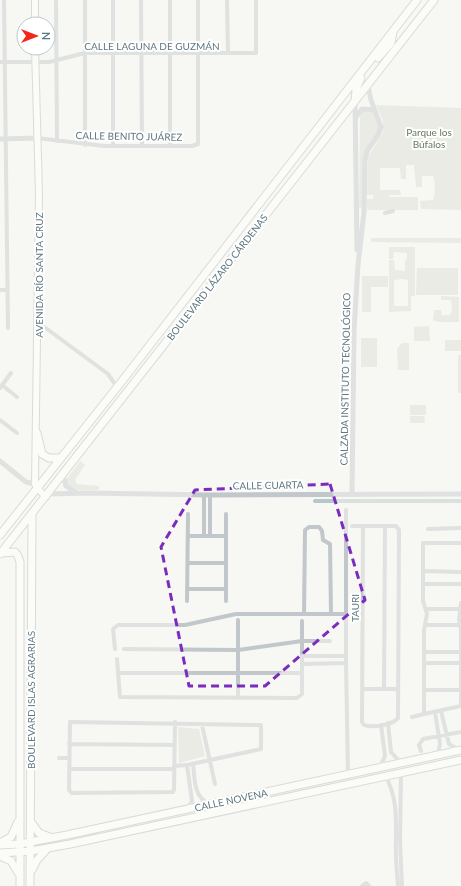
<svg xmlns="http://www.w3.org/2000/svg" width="461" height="886" viewBox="0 0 461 886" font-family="Lato,sans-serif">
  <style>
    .green { fill: #d8dcd2; fill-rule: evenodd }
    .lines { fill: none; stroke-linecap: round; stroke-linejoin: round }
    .canal { stroke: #b5c7c9; stroke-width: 4 }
    .secondary-casing { stroke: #b1babd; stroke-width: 8 }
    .primary-casing { stroke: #b2b9bc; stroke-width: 9 }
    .minor { stroke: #c1c7ca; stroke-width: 4 }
    .tertiary { stroke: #c1c7ca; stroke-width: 5 }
    .secondary { stroke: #fff; stroke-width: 6 }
    .primary { stroke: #fff; stroke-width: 7 }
    .marked { fill: none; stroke: #7b2cbf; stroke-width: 3; stroke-dasharray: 8 5; stroke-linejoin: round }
    .labels { text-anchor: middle; stroke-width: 4; stroke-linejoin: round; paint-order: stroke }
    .street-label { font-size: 10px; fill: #5f7881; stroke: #fff }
    .park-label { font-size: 10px; fill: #68795f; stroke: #fff }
  </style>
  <rect width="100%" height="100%" fill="#f7f7f3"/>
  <path class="green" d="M376 105 461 108V210L421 209 420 201 433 200C435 193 436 184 433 176H422V187H416L414 165H406V179H401L400 168H380V190H400L401 195H389V197H418V210H370L367 209V199H373V195H367L368 157 383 132V121Z
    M363 111 375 112 379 126 377 135 367 147 362 207 359 208 360 116Z
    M371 238H461V243L371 242Z
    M389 247H415V296H411V311L389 312V260H394L395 270 405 271V260L407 259V253L394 252 393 259H389ZM403 279 408 280V306H394V280Z
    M417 268H458V295H416Z
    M362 276H388V287H371V312H362Z
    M441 296 459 297V322H438L433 320 434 310H441L442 315H450L452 311 451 300H441Z
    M429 326 430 341H414V327Z
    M361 338H377V367H361Z
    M445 340H461V351H445Z
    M402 343H409V370H398L397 349Z
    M458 355H461V393H458Z
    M410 405H426V415H410Z
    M410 416H424L425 423H410Z
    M80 461 85 465 75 480 77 484 99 486V490H74L67 485 66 480Z
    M178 727 199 729 205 756 179 763Z"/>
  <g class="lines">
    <path class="canal" d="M315 501H461"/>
    <g class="secondary-casing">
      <path id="secondary" d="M35 0V24
        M35 48 39 194 35 484 37 488 46 497"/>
    </g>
    <g class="primary-casing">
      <path id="primary" d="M378 58 391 43 393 32
        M355 101 356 89 361 78
        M37 433 42 454 49 458H60
        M0 535 122 381 417 0
        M1 553 15 552 18 556 20 562V886
        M0 554 434 0
        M31 822 39 833 50 837
        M0 843 11 837 18 822
        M0 845 20 844 67 835 461 750
        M0 853 31 851 70 844 461 760
        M0 856 11 861 19 874
        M32 870 37 860 47 849
        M30 886 32 515"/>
    </g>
    <path class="minor" d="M4 0 8 328
      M56 0 57 141
      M85 0V145
      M141 0 142 146
      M170 0V146
      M227 0 228 53
      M0 62H49L85 53H256V0
      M37 138 104 146H192L198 144V0
      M113 146V0
      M385 213 393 211
      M0 290H7
      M39 323 108 374 117 387
      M2 385 17 397
      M0 388 11 373
      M0 420 17 433
      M204 495V536
      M346 510V663L348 775
      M352 526H396L399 530 398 718C393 725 372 728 364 725L362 722 363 526
      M428 529 461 528
      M188 536H226
      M210 536V495
      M461 543H423V601L427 614 424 630V714L461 706
      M188 563H226
      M423 571 461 572
      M423 584H461
      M188 589H226
      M187 601 188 514
      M226 601V514
      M426 609H460
      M304 614 305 530 309 527H319L322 531 323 540 330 544 331 614
      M426 625H460
      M115 649 113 629 118 625H185L236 614H345
      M124 649 238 650 302 641H330
      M424 652H461
      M302 656H346
      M117 659 120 697 297 698 302 694V621
      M424 663H461
      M302 664 346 663
      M119 673H302
      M362 689H384L385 526
      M384 689H398
      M424 690H461
      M238 698V620
      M461 706V630L459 620 461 603
      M441 711 449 744 459 750
      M435 712 440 744 438 755
      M412 717 424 714
      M388 723 391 752 401 763
      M202 725 215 784
      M69 744 175 745
      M421 751 419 745 423 739 461 732
      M59 758H69
      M193 764C195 779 193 796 209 804
      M187 765 192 801 188 808
      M174 766 187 765 261 749V725L70 722 69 790 72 793 173 792 174 789 175 722
      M380 767 385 756 381 725
      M70 769H174
      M401 773 400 840 402 886
      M386 776C397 800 396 814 396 840 395 855 397 871 398 886
      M362 886 366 883 369 886"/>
    <path class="tertiary" d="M355 101 357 250
      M356 117 362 109 375 110
      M0 139 37 138
      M0 461 26 482 35 484
      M63 475 66 486 75 492
      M352 493 354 330 358 265 364 212 365 160 367 151 378 135 381 127 371 100 368 86
      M48 494 87 493 210 495 461 494"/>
    <use href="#secondary" class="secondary"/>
    <use href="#primary" class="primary"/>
  </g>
  <path d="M0 0H461V886H0ZM330 484 365 600 265 686H189L161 547 195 490Z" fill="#f7f7f3" fill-opacity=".55" fill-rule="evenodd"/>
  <path class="marked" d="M330 484 365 600 265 686H189L161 547 195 490Z"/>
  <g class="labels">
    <g class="street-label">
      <text x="152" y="50">CALLE LAGUNA DE GUZMÁN</text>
      <text transform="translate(129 136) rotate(1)" y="4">CALLE BENITO JUÁREZ</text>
      <text transform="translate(39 275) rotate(-90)" y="4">AVENIDA RÍO SANTA CRUZ</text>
      <text transform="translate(217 277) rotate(-52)" y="4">BOULEVARD LÁZARO CÁRDENAS</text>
      <text transform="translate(345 379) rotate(-89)" y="4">CALZADA INSTITUTO TECNOLÓGICO</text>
      <text transform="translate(268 485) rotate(-1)" y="4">CALLE CUARTA</text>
      <text transform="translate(355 608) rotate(-90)" y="4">TAURI</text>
      <text transform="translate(31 700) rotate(-90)" y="4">BOULEVARD ISLAS AGRARIAS</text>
      <text transform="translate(231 800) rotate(-12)" y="4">CALLE NOVENA</text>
    </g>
    <g class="park-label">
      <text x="429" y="136">Parque los<tspan x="429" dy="12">Búfalos</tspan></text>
    </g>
  </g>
  <g transform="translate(36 36) rotate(90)"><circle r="19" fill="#ffffff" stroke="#bfc9cd"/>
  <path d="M0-3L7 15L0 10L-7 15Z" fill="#f22719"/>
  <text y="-6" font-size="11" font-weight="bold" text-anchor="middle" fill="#5f7881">N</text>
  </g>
</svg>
